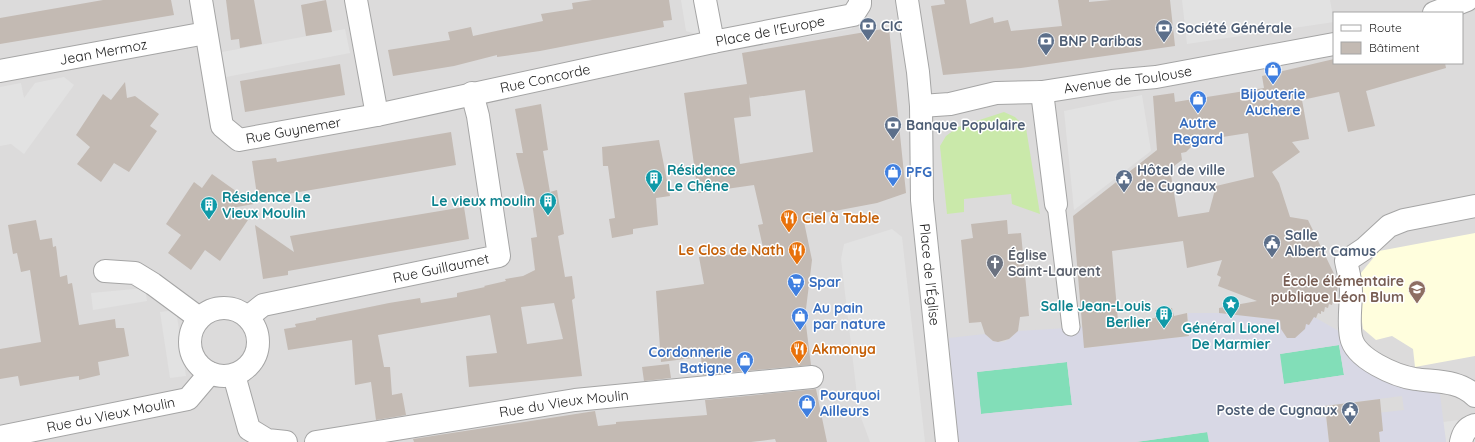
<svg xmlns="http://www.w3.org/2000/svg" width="1475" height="442" viewBox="0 0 1475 442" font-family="Quicksand,sans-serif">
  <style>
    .residential { fill: #dcdbdb; fill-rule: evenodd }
    .education { fill: #fffedd }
    .grass { fill: #cae9aa }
    .pitch { fill: #82deb8 }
    .parking { fill: #e2e2e2 }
    .plaza { fill: #d8d8e5; fill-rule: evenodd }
    .building { fill: #c3bab3; fill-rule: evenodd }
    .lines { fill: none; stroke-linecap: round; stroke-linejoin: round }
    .pedestrian-casing { stroke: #a5a5a5; stroke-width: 19 }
    .minor-casing { stroke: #a5a5a5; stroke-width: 24 }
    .pedestrian { stroke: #fff; stroke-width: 17 }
    .minor { stroke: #fff; stroke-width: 22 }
    .labels { text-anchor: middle; stroke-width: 3; stroke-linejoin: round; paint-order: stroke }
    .service-label { font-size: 14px; font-weight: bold; fill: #4e5e75; stroke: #fff; text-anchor: start }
    .street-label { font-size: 14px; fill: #1e1e1e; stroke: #fff }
    .shop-label { font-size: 14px; font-weight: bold; fill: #366cbe; stroke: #fff; text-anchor: start }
    .culture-label { font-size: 14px; font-weight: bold; fill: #0d838f; stroke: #fff; text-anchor: start }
    .food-label { font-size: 14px; font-weight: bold; fill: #c56008; stroke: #fff; text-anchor: start }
    .worship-label { font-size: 14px; font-weight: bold; fill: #5b616d; stroke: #fff; text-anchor: start }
    .education-label { font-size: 14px; font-weight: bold; fill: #785e54; stroke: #fff; text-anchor: end }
  </style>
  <rect width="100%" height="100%" fill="#efebe4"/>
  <path class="residential" d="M0 0H1475V442H0ZM1334 13H1462V63H1334Z"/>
  <path class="education" d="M1475 233V356L1415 367 1413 349 1392 336 1376 340 1363 329 1356 279 1379 251Z"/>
  <path class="grass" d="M1004 112 1015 117 1026 128 1040 214 1012 204 1011 194 964 199V212L947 214 940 146 946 136 958 127Z"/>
  <path class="pitch" d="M1339 345 1344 375 1284 384 1279 354Z
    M1067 362 1072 405 981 414 976 372Z
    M1208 432 1209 442H1136Z"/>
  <path class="parking" d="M681 0H847L852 29 741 48 686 31Z
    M1182 0H1330L1334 22 1187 44Z
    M345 29 350 53 226 77 222 52Z
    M64 77 74 85 24 154 11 144 0 146V87L21 83 24 98 35 83Z
    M1142 95 1151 151 1074 210 1064 111Z
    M892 229 902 237 925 442H870L859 412 841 259 844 244Z
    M145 288 147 301 93 310 91 293Z
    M176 310 186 376 170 378 160 312Z
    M1475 418V442H1446L1443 422Z"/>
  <path class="plaza" d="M1188 313H1222L1280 320 1281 329 1287 338 1303 328H1305L1306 324 1312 321 1314 317 1316 318 1351 338 1358 350 1439 386 1446 442H1380L1379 432 1383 431 1381 413H1377L1404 410 1402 396 1315 407 1317 418 1326 417 1329 442H1209L1207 432 1136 442H957L949 338 985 334 993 341 1004 342 1009 339 1018 331 1083 327 1085 348 1158 340 1159 338 1175 336V338L1189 336ZM1339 345 1344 375 1284 384 1280 354ZM1067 362 1072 405 981 414 977 372Z"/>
  <path class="building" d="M103 0H171L174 15 0 44V18Z
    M226 0H254L262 44 240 48 239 39 231 40Z
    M326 0 332 32 306 36 301 5Z
    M592 0H669L672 20 663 21 664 27 540 51 497 57V55L454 66 393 76 388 50 450 40 448 32 471 27 473 36 543 21 541 14 573 9 572 3Z
    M944 0H966L970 24 993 17 994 23 1008 20 1011 31 1062 26 1058 0H1089V2L1111 0H1170L1175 46 1021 68 943 75 931 6 945 4Z
    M889 28 906 193 877 203 803 217 812 260 805 317 811 365 703 375 701 357 661 362 656 291 704 284 699 257 764 252 758 225 763 224 754 185 698 193 684 93 747 84 742 53ZM805 90 813 152 740 164 734 118 751 116 749 94V98Z
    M1334 59V63H1445L1446 68 1366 91 1375 126 1348 132 1339 92 1302 100 1309 139 1292 142 1300 152 1272 172 1279 183 1290 217 1308 220 1338 282 1336 302 1333 301 1332 305 1329 304 1328 308 1325 307 1324 312 1321 311V314L1318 313 1316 318 1314 317 1309 325 1306 324 1305 329 1295 338H1287L1281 329 1280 320 1219 313V308L1257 301 1218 286 1221 277 1217 275 1222 260 1187 268 1183 241 1112 251 1118 321 1155 318V310L1172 308 1174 316 1187 313 1189 336 1084 348 1073 216 1157 150 1153 96 1174 93 1175 102 1264 88 1262 76ZM1248 133 1254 177 1216 186 1209 212 1178 217 1170 169 1182 160 1181 153 1186 152 1197 141Z
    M340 64 345 95 245 112 240 81Z
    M125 82 127 98 135 96 159 114 150 126 157 131 129 172 114 163 101 182 77 164 90 147 76 135 103 94 111 100Z
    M541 104 548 150 543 151 550 192 557 190 564 234 558 236 565 277 572 276 575 298 572 300 582 376 469 387 466 356 497 353 490 315 378 335 384 367H390L392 395 402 393 406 415 376 420 371 382 355 385 352 340 288 350 284 329 296 327 295 324 316 320V318L389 303 420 298 421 303 457 297V293L485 287 484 286 506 281 505 279 523 276 535 270 531 238 537 237 531 196 526 197 516 153H523L515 109ZM554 303 563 339 527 344 521 307Z
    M451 132 456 165 282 195 281 191 257 195 252 161 276 158 277 162Z
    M659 140 670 196 656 198 658 225 633 229V234L612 238 609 219 615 218 608 166H603L602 147Z
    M212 174 254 204 231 208 248 220 220 261 205 250 191 270 168 253 181 235 166 224 194 182 202 188Z
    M464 207 469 239 288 271V275L263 279 255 225 294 252 290 236Z
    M36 220 40 240 52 238 53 247 56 246 60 277 67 275 68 284 72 283 79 325 115 319 116 328H124L129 356 98 362 100 375 79 380V376L70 377 20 386 18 376 0 379V349L41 342 30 270 21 272 17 253 13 254 8 225Z
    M1007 220 1008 234 1021 233 1029 316 1020 317 1018 331 1009 339 998 342 993 341 985 334 981 322 969 323 961 240 973 238 971 224Z
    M669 364 671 378 644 381 642 367Z
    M816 389 827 442H776L775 439 751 442H414L413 439 595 411 598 426 616 424V422L707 415 705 400Z
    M1380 399 1383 431 1379 432 1380 442H1329L1325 406Z"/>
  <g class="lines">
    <g class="pedestrian-casing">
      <path id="pedestrian" d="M1056 204 1071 327"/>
    </g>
    <g class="minor-casing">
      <g id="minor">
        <path id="s1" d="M201 0 222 126 239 140 377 115 713 42"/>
        <path d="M356 0 377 115"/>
        <path id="s2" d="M705 0 713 42 853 15 860 4V0"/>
        <path id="s3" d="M907 0 918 72 921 106 922 200 947 442"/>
        <path d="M1434 13 1467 0"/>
        <path id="s4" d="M0 71 206 33"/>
        <path d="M1042 92 1056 204"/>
        <path id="s5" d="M921 106 950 104 996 93 1042 92 1112 81 1156 77 1334 44"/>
        <path d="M1475 206 1404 220 1389 226 1364 249 1346 261C1348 271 1351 281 1351 291 1351 306 1348 322 1351 337 1355 359 1396 376 1415 379 1436 382 1459 380 1475 396"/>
        <path d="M105 271 135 273 153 284 199 318"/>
        <circle cx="224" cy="342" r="34"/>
        <path id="s6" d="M248 317 263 305 499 256 478 116 472 93"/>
        <path d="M234 375 249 429 267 440 286 442"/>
        <path id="s7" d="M0 437 188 399 210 373"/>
        <path id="s8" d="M316 442 575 400 812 377"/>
        <path d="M1461 442C1463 433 1466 428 1475 425"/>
      </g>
    </g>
    <use href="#pedestrian" class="pedestrian"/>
    <use href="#minor" class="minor"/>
  </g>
  <defs>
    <g id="bank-pin" transform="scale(0.9)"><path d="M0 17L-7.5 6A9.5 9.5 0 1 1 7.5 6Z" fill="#5c6f8a" stroke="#fff"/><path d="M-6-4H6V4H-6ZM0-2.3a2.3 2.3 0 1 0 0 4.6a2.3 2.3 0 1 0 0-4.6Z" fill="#fff"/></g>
    <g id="shop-pin" transform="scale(0.9)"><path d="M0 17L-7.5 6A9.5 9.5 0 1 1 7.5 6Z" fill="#3f7fe0" stroke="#fff"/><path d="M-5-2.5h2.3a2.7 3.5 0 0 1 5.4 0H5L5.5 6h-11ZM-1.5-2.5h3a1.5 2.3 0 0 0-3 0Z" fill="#fff"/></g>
    <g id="building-pin" transform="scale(0.9)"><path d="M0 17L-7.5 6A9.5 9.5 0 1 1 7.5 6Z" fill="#0f9aa8" stroke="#fff"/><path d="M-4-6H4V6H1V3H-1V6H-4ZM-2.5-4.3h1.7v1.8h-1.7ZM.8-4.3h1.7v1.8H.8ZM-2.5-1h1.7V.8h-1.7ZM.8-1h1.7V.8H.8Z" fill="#fff"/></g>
    <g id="civic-pin" transform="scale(0.9)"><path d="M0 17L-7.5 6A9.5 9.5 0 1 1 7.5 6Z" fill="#5c6f8a" stroke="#fff"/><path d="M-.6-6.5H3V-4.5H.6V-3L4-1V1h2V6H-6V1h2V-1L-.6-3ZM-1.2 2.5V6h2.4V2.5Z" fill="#fff"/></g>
    <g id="restaurant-pin" transform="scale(0.9)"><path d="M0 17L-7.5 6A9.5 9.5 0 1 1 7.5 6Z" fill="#e8710a" stroke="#fff"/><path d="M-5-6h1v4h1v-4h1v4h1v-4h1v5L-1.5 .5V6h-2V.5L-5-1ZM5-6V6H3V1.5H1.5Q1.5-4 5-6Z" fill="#fff"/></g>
    <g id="church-pin" transform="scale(0.9)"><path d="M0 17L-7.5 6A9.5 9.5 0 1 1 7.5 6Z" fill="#6b7280" stroke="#fff"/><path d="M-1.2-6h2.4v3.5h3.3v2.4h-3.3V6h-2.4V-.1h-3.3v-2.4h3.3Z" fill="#fff"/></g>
    <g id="supermarket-pin" transform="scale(0.9)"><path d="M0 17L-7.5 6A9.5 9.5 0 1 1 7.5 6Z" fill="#3f7fe0" stroke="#fff"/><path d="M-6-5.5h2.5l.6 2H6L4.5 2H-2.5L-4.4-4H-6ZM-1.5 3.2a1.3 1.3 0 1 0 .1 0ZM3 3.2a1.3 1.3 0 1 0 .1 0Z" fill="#fff"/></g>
    <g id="school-pin" transform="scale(0.9)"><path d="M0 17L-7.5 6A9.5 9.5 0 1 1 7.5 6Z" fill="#8d6e63" stroke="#fff"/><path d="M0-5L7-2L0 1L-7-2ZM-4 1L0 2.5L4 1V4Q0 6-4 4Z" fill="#fff"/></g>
    <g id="sight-pin" transform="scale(0.9)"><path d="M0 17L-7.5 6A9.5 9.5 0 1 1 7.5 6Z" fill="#0f9aa8" stroke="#fff"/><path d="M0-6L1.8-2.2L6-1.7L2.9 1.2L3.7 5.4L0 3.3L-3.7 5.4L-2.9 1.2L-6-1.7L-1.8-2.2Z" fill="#fff"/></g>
  </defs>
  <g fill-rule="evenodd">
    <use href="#bank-pin" x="868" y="26"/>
    <use href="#bank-pin" x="1164" y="28"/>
    <use href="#bank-pin" x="1046" y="41"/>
    <use href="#shop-pin" x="1273" y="70"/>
    <use href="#shop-pin" x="1198" y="99"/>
    <use href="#bank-pin" x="893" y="125"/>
    <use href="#shop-pin" x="893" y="172"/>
    <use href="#building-pin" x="654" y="178"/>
    <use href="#civic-pin" x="1124" y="178"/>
    <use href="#building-pin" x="548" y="201"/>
    <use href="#building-pin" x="209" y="205"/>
    <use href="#restaurant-pin" x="789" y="218"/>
    <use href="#civic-pin" x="1272" y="243"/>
    <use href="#restaurant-pin" x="797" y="250"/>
    <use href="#church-pin" x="995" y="263"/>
    <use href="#supermarket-pin" x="796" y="282"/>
    <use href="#school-pin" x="1417" y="289"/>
    <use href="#sight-pin" x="1231" y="304"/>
    <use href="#building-pin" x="1164" y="314"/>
    <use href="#shop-pin" x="800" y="316"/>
    <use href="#restaurant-pin" x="799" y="349"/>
    <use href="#shop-pin" x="745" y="360"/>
    <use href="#shop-pin" x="807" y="403"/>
    <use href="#civic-pin" x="1350" y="410"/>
  </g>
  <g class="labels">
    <g class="service-label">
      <text x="881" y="31">CIC</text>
      <text x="1177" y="33">Société Générale</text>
      <text x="1059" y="46">BNP Paribas</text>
      <text x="906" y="130">Banque Populaire</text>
      <text x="1137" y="175">Hôtel de ville<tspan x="1137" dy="16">de Cugnaux</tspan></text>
      <text x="1285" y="240">Salle<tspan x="1285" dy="16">Albert Camus</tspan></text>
      <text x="1337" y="415" text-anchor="end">Poste de Cugnaux</text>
    </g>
    <g class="street-label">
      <text dy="5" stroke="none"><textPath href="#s2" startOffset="101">Place de l'Europe</textPath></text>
      <text dy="5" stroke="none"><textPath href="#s4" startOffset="105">Jean Mermoz</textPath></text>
      <text dy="5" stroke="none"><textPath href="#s1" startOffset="462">Rue Concorde</textPath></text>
      <text dy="5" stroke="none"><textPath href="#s5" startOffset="209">Avenue de Toulouse</textPath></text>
      <text dy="5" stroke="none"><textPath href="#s1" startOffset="205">Rue Guynemer</textPath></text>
      <text dy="5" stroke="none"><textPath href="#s6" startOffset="201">Rue Guillaumet</textPath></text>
      <text dy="5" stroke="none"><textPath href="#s3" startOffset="276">Place de l'Église</textPath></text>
      <text dy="5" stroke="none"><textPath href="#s8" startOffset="251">Rue du Vieux Moulin</textPath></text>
      <text dy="5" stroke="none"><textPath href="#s7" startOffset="113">Rue du Vieux Moulin</textPath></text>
    </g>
    <g class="shop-label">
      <text x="1273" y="99" text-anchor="middle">Bijouterie<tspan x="1273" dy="16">Auchere</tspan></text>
      <text x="1198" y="128" text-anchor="middle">Autre<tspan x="1198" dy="16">Regard</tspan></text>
      <text x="906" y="177">PFG</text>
      <text x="809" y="287">Spar</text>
      <text x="813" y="313">Au pain<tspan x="813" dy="16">par nature</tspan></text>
      <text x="732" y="357" text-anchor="end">Cordonnerie<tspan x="732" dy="16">Batigne</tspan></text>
      <text x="820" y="400">Pourquoi<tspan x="820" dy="16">Ailleurs</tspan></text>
    </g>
    <g class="culture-label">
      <text x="667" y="175">Résidence<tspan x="667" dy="16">Le Chêne</tspan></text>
      <text x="222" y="202">Résidence Le<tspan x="222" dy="16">Vieux Moulin</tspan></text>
      <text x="535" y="206" text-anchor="end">Le vieux moulin</text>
      <text x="1151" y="311" text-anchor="end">Salle Jean-Louis<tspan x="1151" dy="16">Berlier</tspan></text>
      <text x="1231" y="333" text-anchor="middle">Général Lionel<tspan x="1231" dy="16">De Marmier</tspan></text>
    </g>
    <g class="food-label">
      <text x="802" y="223">Ciel à Table</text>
      <text x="784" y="255" text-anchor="end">Le Clos de Nath</text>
      <text x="812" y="354">Akmonya</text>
    </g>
    <g class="worship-label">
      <text x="1008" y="260">Église<tspan x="1008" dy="16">Saint-Laurent</tspan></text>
    </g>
    <g class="education-label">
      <text x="1404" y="286">École élémentaire<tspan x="1404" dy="16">publique Léon Blum</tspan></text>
    </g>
  </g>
  <rect x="1333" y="12" width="130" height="52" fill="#ffffff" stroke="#a5a5a5"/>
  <rect x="1341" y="25" width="20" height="6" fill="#ffffff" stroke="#a5a5a5"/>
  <text x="1369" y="32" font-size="12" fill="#1e1e1e">Route</text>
  <rect x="1341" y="42" width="20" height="12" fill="#c3bab3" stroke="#a5a5a5"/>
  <text x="1369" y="52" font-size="12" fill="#1e1e1e">Bâtiment</text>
</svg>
